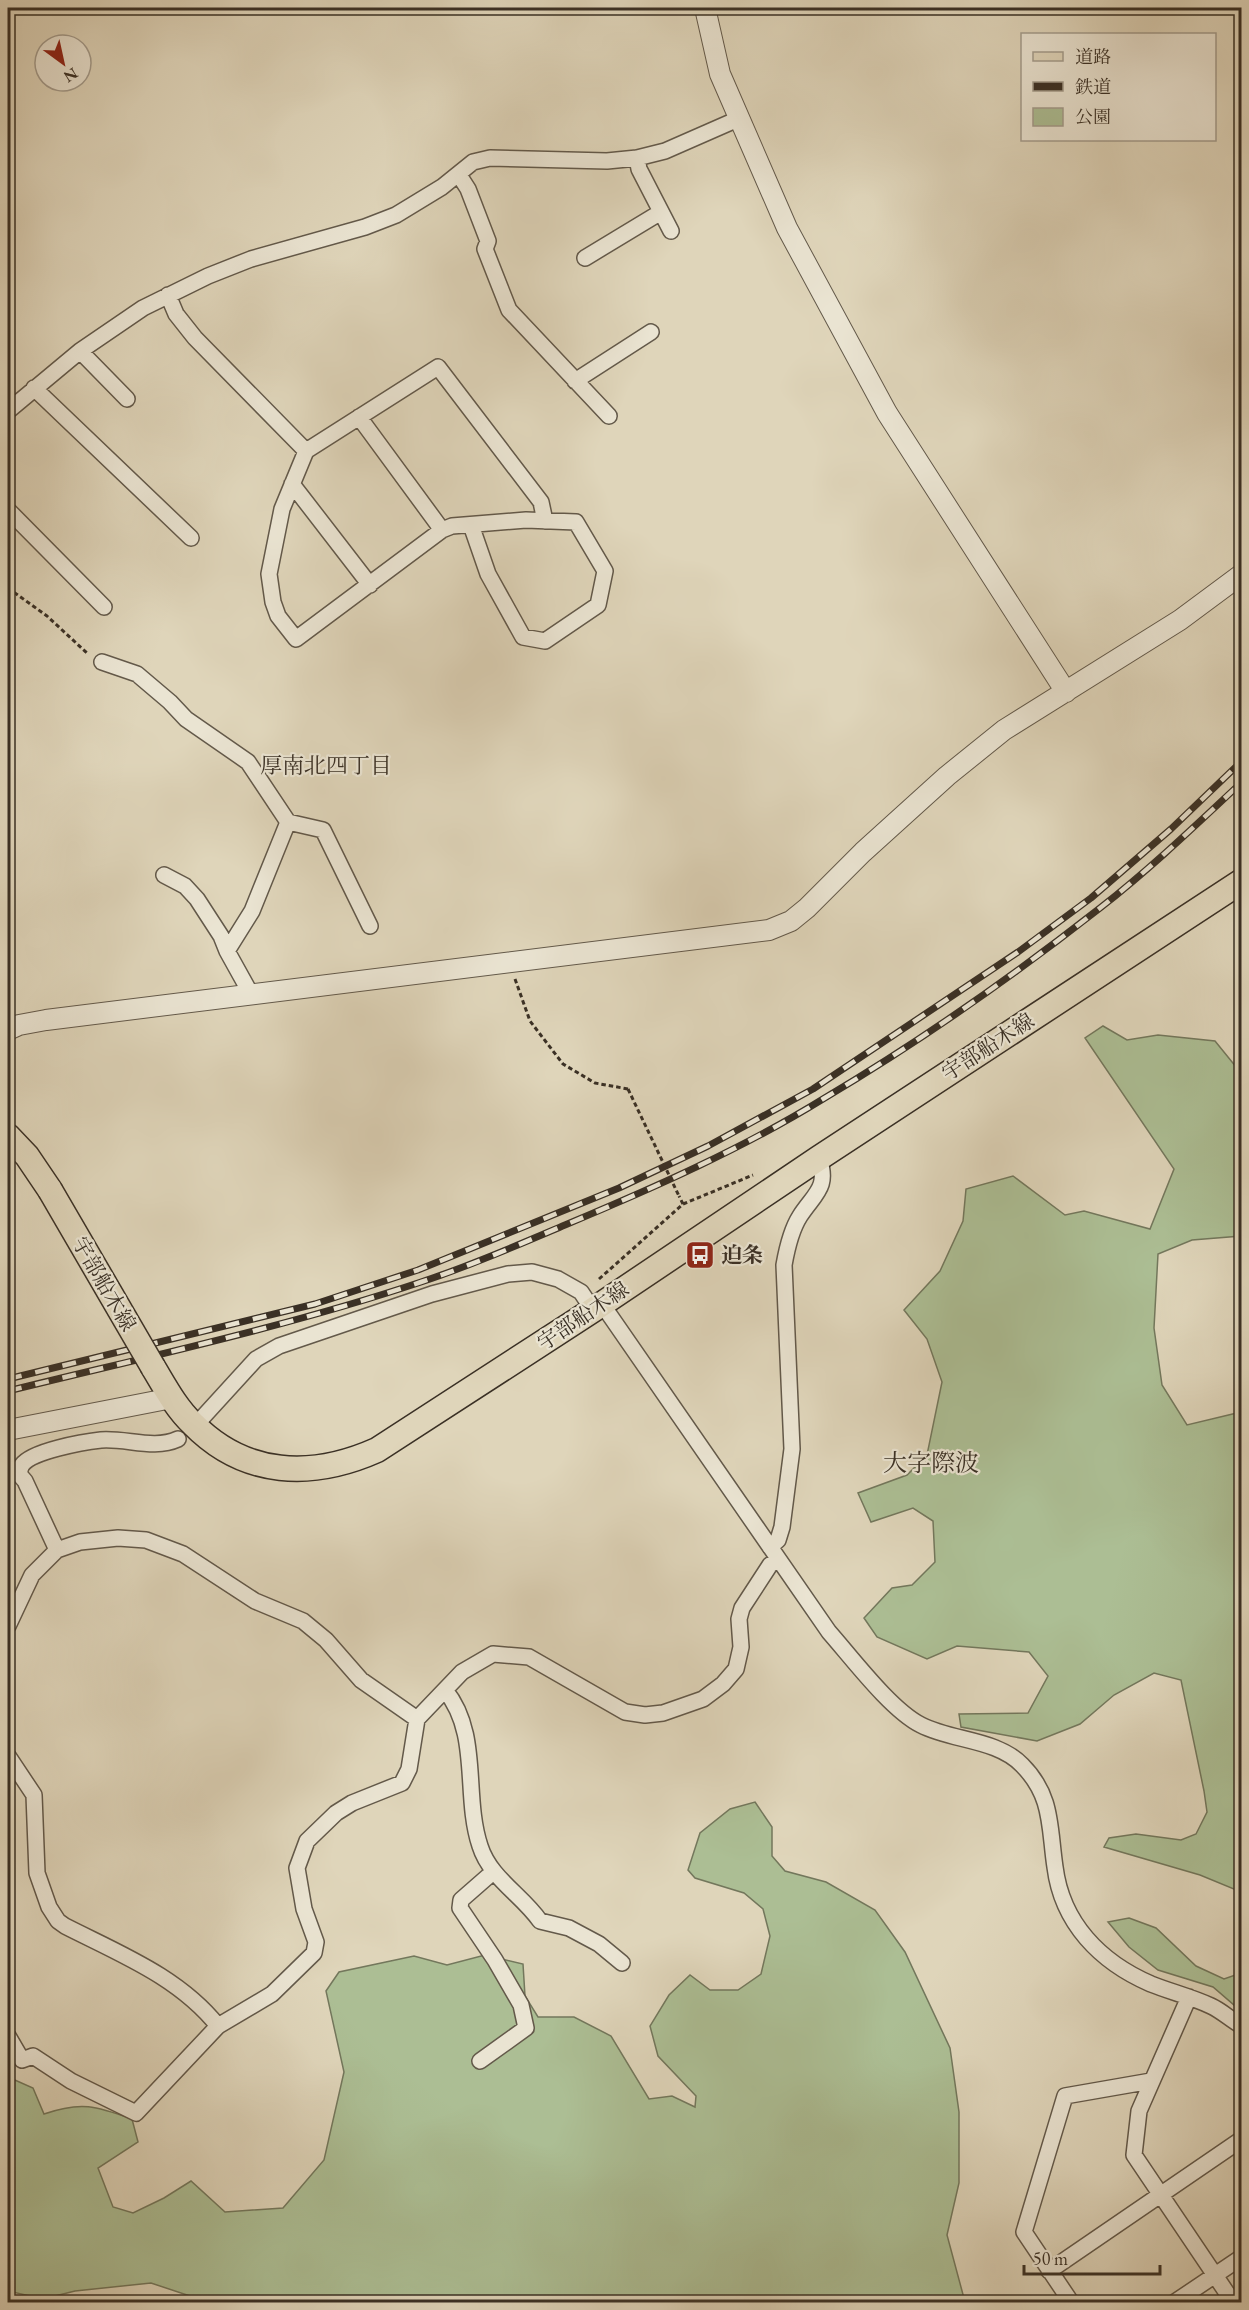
<svg xmlns="http://www.w3.org/2000/svg" width="1249" height="2310" viewBox="0 0 1249 2310" font-family="'EB Garamond','Noto Serif JP',serif">
  <style>
    .green { fill: #acbe94; stroke: #73775c; stroke-width: 1.5 }
    .lines { fill: none; stroke-linecap: round; stroke-linejoin: round }
    .minor-casing { stroke: #63594a; stroke-width: 18 }
    .tertiary-casing { stroke: #63594a; stroke-width: 22 }
    .primary-casing { stroke: #3a3025; stroke-width: 27 }
    .path { stroke: #3a3025; stroke-width: 3; stroke-dasharray: 4.5 3; stroke-linecap: butt }
    .minor { stroke: #eae4d2; stroke-width: 15 }
    .tertiary { stroke: #eae4d2; stroke-width: 20 }
    .primary { stroke: #dfd5ba; stroke-width: 24 }
    .rail-casing { stroke: #3a3025; stroke-width: 7 }
    .rail { stroke: #eae4d2; stroke-width: 4.5; stroke-dasharray: 14; stroke-linecap: butt }
    .primary-bridge-casing { stroke: #3a3025; stroke-width: 27; stroke-linecap: butt }
    .path-bridge { stroke: #3a3025; stroke-width: 3; stroke-dasharray: 4.5 3; stroke-linecap: butt }
    .primary-bridge { stroke: #dfd5ba; stroke-width: 24 }
    .labels { text-anchor: middle; stroke-width: 4.5; stroke-linejoin: round; paint-order: stroke }
    .street-label { font-size: 21px; fill: #3a3025; stroke: #eae4d2 }
    .poi-label { font-size: 21px; font-weight: bold; fill: #3a3025; stroke: #eae4d2; text-anchor: start }
    .neighbourhood-label { font-size: 22px; fill: #3a3025; stroke: #eae4d2 }
    .quarter-label { font-size: 24px; fill: #3a3025; stroke: #eae4d2 }
  </style>
  <rect width="100%" height="100%" fill="#dfd5ba"/>
  <filter id="stains"><feTurbulence type="fractalNoise" baseFrequency=".00333" numOctaves="4"/><feColorMatrix values="0 0 0 0 .2 0 0 0 0 .09 0 0 0 0 .02 0 0 0 .5 -.17"/></filter>
  <radialGradient id="worn" r=".72"><stop offset=".6" stop-color="#630" stop-opacity="0"/><stop offset="1" stop-color="#630" stop-opacity=".3"/></radialGradient>
  <path class="green" d="M1103 1026 1127 1040 1158 1035 1215 1041 1241 1073V1236L1192 1240 1158 1254 1154 1328 1162 1385 1187 1425 1241 1412V1892L1200 1875 1104 1847 1109 1838 1136 1834 1181 1840 1196 1834 1207 1812 1204 1791 1181 1680 1154 1673 1114 1695 1080 1724 1037 1741 961 1727 959 1714 1028 1713 1048 1676 1029 1652 957 1646 927 1659 877 1637 864 1618 892 1588 912 1585 935 1562 933 1521 913 1508 871 1522 858 1493 907 1475 927 1455 942 1382 927 1339 904 1310 940 1271 963 1221 966 1189 1013 1176 1065 1215 1084 1211 1150 1229 1174 1169 1085 1038Z
    M755 1802 772 1827V1856L785 1871 826 1882 875 1910 905 1952 950 2048 959 2112V2183L947 2235 965 2302H208L151 2283 75 2291 43 2299 8 2291V2077L33 2088 44 2114C81 2101 96 2106 132 2119L138 2142 98 2168 113 2207 133 2213 164 2198 191 2181 225 2212 283 2208 324 2160 344 2072 326 1991 339 1972 414 1956 447 1965 485 1955 523 1964 525 1996 538 2017H574L611 2036 649 2099 672 2096 695 2107 696 2096 658 2056 650 2026 669 1995 690 1975 710 1990H738L761 1974 770 1936 763 1909 744 1893 695 1878 688 1870 700 1833 730 1809Z
    M1129 1918 1156 1928 1196 1966 1224 1979 1241 1973V2011L1213 1987 1158 1970 1129 1947 1108 1922Z"/>
  <g class="lines">
    <g class="minor-casing">
      <path id="minor" d="M637 158 639 169 671 231
        M459 175 468 189 488 241 485 249 509 310 609 416
        M585 258 661 212
        M168 295 176 314 195 338 306 451
        M80 351 127 399
        M575 381 651 332
        M34 388 191 538
        M8 411 80 351 143 308 208 276 251 259 365 227 396 215 442 187 473 162 490 158 607 161 637 158 665 151 738 119
        M359 417 442 530
        M292 484 370 585
        M8 510 104 607
        M471 525 488 574 523 637 545 641 598 605 605 571 576 522 526 520 452 526 442 530 296 639 278 616 273 602 269 574 282 509 306 451 438 367 541 502 545 521
        M102 662 137 674 170 702 186 719 248 762 288 822 323 830 370 926
        M164 875 185 886 197 899 221 936 227 951 252 996
        M227 951 252 911 288 822
        M602 1304 829 1632C852 1658 891 1710 921 1725 952 1741 997 1739 1022 1765 1053 1796 1049 1827 1055 1867 1062 1923 1100 1962 1151 1984 1171 1992 1192 1997 1211 2006 1222 2011 1231 2020 1242 2026
        M203 1417 256 1359 279 1346 432 1294 508 1274 532 1272 558 1279 581 1292 593 1310
        M8 1471 19 1474 25 1481 57 1550
        M19 1474C20 1471 20 1468 22 1465 32 1451 83 1442 101 1440 127 1438 154 1450 178 1439
        M770 1547 778 1540 782 1527 792 1449 784 1265C787 1248 791 1230 800 1216 815 1193 829 1188 819 1158
        M8 1626 32 1575 57 1550 80 1542 118 1538 146 1540 183 1554 255 1601 303 1621 326 1640 361 1680 417 1719 462 1672 493 1654 529 1657 625 1712 645 1715 663 1713 703 1699 723 1684 736 1669 741 1647 739 1619 742 1608 770 1565 778 1559
        M445 1690C481 1734 463 1795 480 1846 490 1878 522 1895 540 1921L569 1928 599 1944 622 1963
        M8 1756 34 1795 37 1873 49 1907 58 1921 65 1926C120 1954 179 1977 218 2026
        M1189 1997 1139 2111 1134 2155 1233 2302
        M8 2036 22 2060 33 2056 71 2081 136 2113 218 2026 272 1994 314 1953 316 1942 304 1909 297 1868 307 1841 336 1813 352 1803 402 1783 409 1769 417 1719
        M480 2061 526 2028 521 2005 495 1960 460 1908 461 1900 493 1872
        M1049 2271 1242 2139
        M1071 2302 1024 2232 1065 2096 1151 2081
        M1175 2302 1242 2257"/>
    </g>
    <g class="tertiary-casing">
      <path id="tertiary" d="M705 8 720 74 787 228 887 413 1066 692
        M8 1030 19 1025 46 1020 769 930 791 921 807 908 863 852 947 776 1004 730 1180 620 1242 574
        M8 1430 172 1398"/>
    </g>
    <g class="primary-casing">
      <path id="primary" d="M8 1136 27 1156 50 1190
        M153 1367C165 1387 176 1408 193 1424 245 1477 312 1479 377 1450L593 1310 819 1158 1242 881"/>
    </g>
    <path class="path" d="M8 588 47 616 88 654
      M515 979 530 1021 563 1064 595 1083 628 1089
      M683 1204 753 1175
      M599 1279 683 1204 679 1196"/>
    <use href="#minor" class="minor"/>
    <use href="#tertiary" class="tertiary"/>
    <use href="#primary" class="primary"/>
    <g class="rail-casing">
      <path id="rail" d="M8 1379 315 1304 418 1270 619 1188 708 1146 813 1089 1018 952 1091 898 1171 829 1242 761
        M8 1391C146 1357 286 1327 421 1282 470 1266 518 1245 565 1225 653 1188 742 1149 823 1099 919 1042 1012 977 1100 908 1150 869 1196 825 1242 782"/>
    </g>
    <use href="#rail" class="rail"/>
    <g class="primary-bridge-casing">
      <path id="primary-bridge" d="M50 1190 153 1367"/>
    </g>
    <path class="path-bridge" d="M628 1089 679 1196"/>
    <use href="#primary-bridge" class="primary-bridge"/>
  </g>
  <defs>
    <g id="bus-square" transform="scale(1.5)"><rect x="-9" y="-9" width="18" height="18" rx="4" fill="#8f2418" stroke="#eae4d2"/><path d="M-5-6H5V4H4V6H2V4H-2V6H-4V4H-5ZM-3.5-4V0h7V-4ZM-3.5 1.2v1.5H-2V1.2ZM2 1.2v1.5H3.5V1.2Z" fill="#fff"/></g>
  </defs>
  <g fill-rule="evenodd">
    <use href="#bus-square" x="700" y="1255"/>
  </g>
  <g class="labels">
    <g class="street-label">
      <text transform="translate(988 1047) rotate(-33)" y="7">宇部船木線</text>
      <text transform="translate(104 1284) rotate(60)" y="7">宇部船木線</text>
      <text transform="translate(583 1316) rotate(-34)" y="7">宇部船木線</text>
    </g>
    <g class="poi-label">
      <text x="721" y="1262">迫条</text>
    </g>
    <g class="neighbourhood-label">
      <text x="326" y="773">厚南北四丁目</text>
    </g>
    <g class="quarter-label">
      <text x="931" y="1471">大字際波</text>
    </g>
  </g>
  <rect width="1249" height="2310" fill="none" stroke="#dfd5ba" stroke-width="30"/>
  <rect x="9" y="9" width="1231" height="2292" fill="none" stroke="#3a3025" stroke-width="3"/>
  <rect x="15" y="15" width="1219" height="2280" fill="none" stroke="#3a3025" stroke-width="1.5"/>
  <rect x="1021" y="33" width="195" height="108" fill="#eae4d2" stroke="#a49c8d" stroke-width="1.5"/>
  <rect x="1033" y="52" width="30" height="9" fill="#dfd5ba" stroke="#a49c8d" stroke-width="1.5"/>
  <text x="1075" y="63" font-size="18" fill="#3a3025">道路</text>
  <rect x="1033" y="82" width="30" height="9" fill="#3a3025" stroke="#a49c8d" stroke-width="1.5"/>
  <text x="1075" y="93" font-size="18" fill="#3a3025">鉄道</text>
  <rect x="1033" y="108" width="30" height="18" fill="#acbe94" stroke="#a49c8d" stroke-width="1.5"/>
  <text x="1075" y="123" font-size="18" fill="#3a3025">公園</text>
  <g transform="translate(63 63) rotate(147)"><circle r="28" fill="#eae4d2" stroke="#a49c8d" stroke-width="1.5"/>
  <path d="M0-4.5L10 22L0 15L-10 22Z" fill="#8f2418"/>
  <text y="-9" font-size="16" font-weight="bold" text-anchor="middle" fill="#3a3025">N</text>
  </g>
  <path d="M1024 2265v9h136v-9" fill="none" stroke="#3a3025" stroke-width="3"/>
  <text x="1033" y="2265" font-size="18" fill="#3a3025" stroke="#eae4d2" stroke-width="4.5" paint-order="stroke">50 m</text>
  <rect width="100%" height="100%" filter="url(#stains)"/>
  <rect width="100%" height="100%" fill="url(#worn)"/>
</svg>
